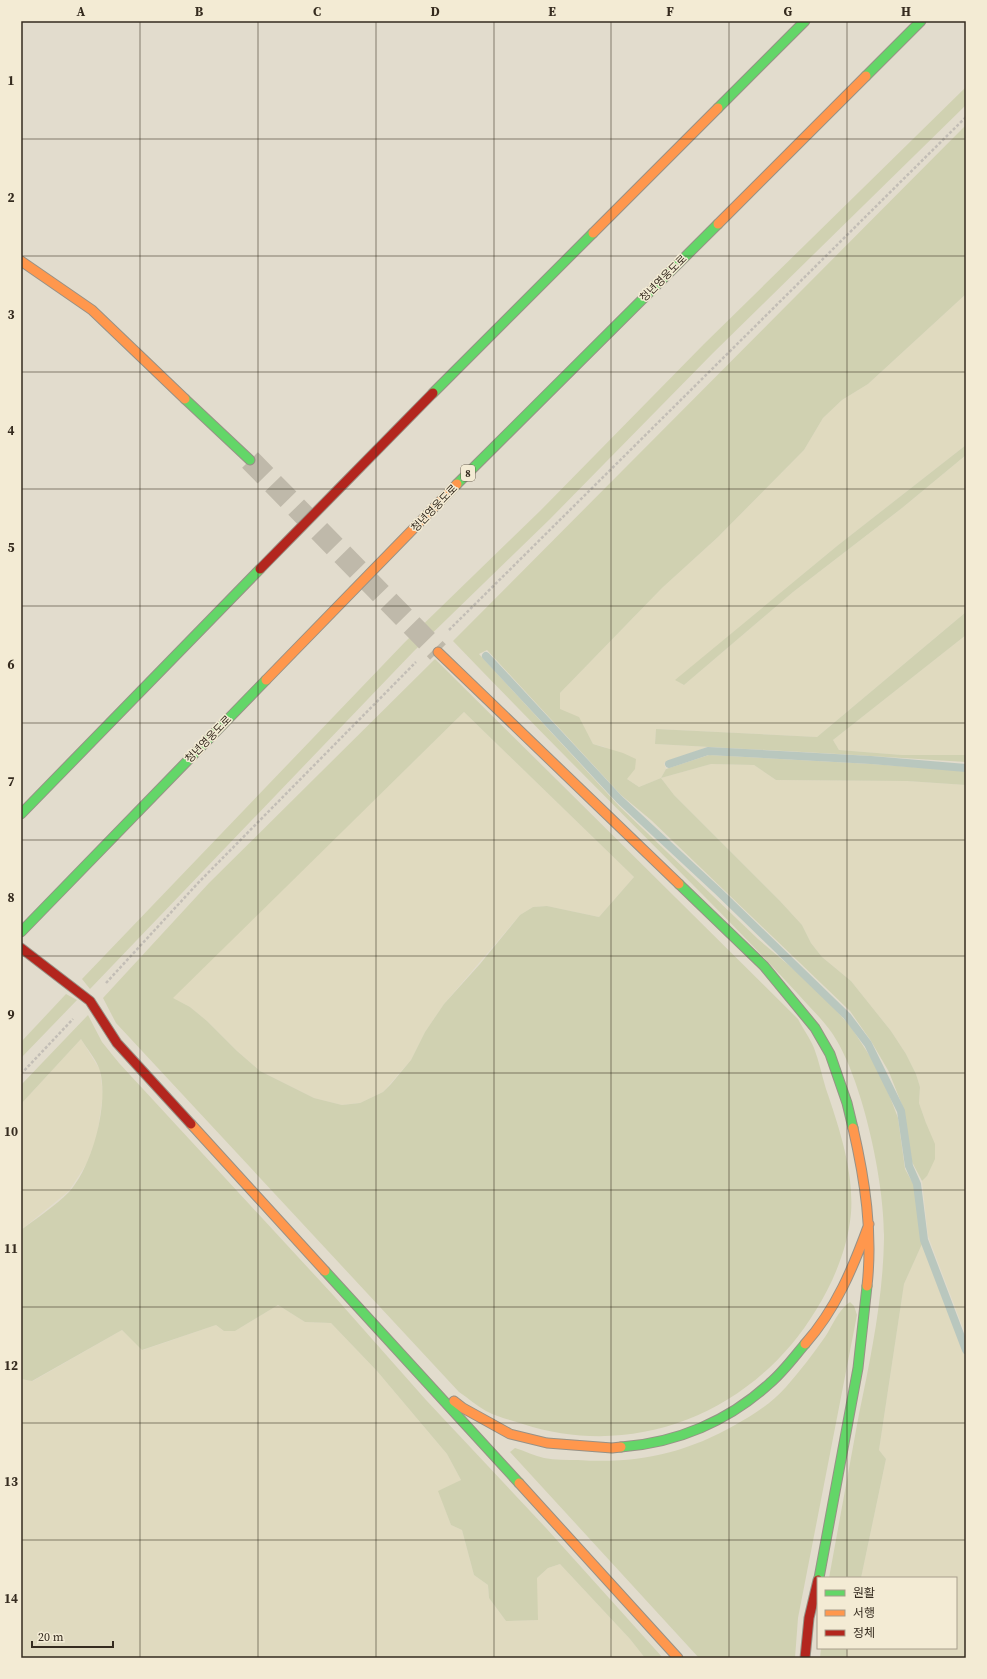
<svg xmlns="http://www.w3.org/2000/svg" width="987" height="1679" viewBox="0 0 987 1679" font-family="'Source Serif 4','Noto Sans KR',serif">
  <style>
    .farmland { fill: #e0dabf }
    .green { fill: #d0d1b1; fill-rule: evenodd }
    .lines { fill: none; stroke-linecap: round; stroke-linejoin: round }
    .stream { stroke: #b9c7be; stroke-width: 8 }
    .secondary-tunnel { stroke: #bfb9aa; stroke-width: 22; stroke-dasharray: 22 11; stroke-linecap: butt }
    .fast-casing { stroke: #979186; stroke-width: 11 }
    .slow-casing { stroke: #979186; stroke-width: 11 }
    .jam-casing { stroke: #979186; stroke-width: 11 }
    .path { stroke: #c3beb6; stroke-width: 2.5; stroke-dasharray: 3 2; stroke-linecap: butt }
    .fast { stroke: #63d668; stroke-width: 9 }
    .slow { stroke: #ff974d; stroke-width: 9 }
    .jam { stroke: #b3261e; stroke-width: 9 }
    .grid { fill: none; stroke: #352b1f; stroke-width: 1; stroke-opacity: 0.55 }
    .labels { text-anchor: middle; stroke-width: 3; stroke-linejoin: round; paint-order: stroke }
    .shield { fill: #f3ebd4; stroke: #6e6555; stroke-width: 1 }
    .shield-label { font-size: 10px; font-weight: bold; fill: #352b1f }
    .street-label { font-size: 11px; fill: #352b1f; stroke: #f3ebd4 }
    .neatline { fill: none; stroke: #352b1f; stroke-width: 1.5 }
    .grid-label { font-size: 13px; text-anchor: middle; font-weight: bold; fill: #352b1f }
  </style>
  <rect width="100%" height="100%" fill="#e2dccd"/>
  <path class="farmland" d="M966 294V445L837 546 676 680 684 685 793 592 902 508 966 455V612L817 737 656 729 655 744 707 747 664 763 666 769 661 778 711 764 754 765 776 780 907 781 966 785V1336L928 1236 922 1181 927 1176 926 1123 919 1103 920 1087 916 1074 906 1054 891 1031 851 981 822 957 811 943 802 925 780 901 674 795 661 778 639 787 627 779 605 747 593 744 584 728 568 713 560 710V693L662 588 718 537 804 450 823 418 842 400 868 384Z
    M966 635V755H902L839 750 833 740Z
    M464 712 634 877 599 917 547 906 533 907 520 915 444 1004 425 1032 411 1060 383 1092 360 1103 342 1105 314 1098 260 1071 237 1051 207 1021 190 1007 172 998Z
    M81 1039 100 1070 103 1095 97 1136 87 1163 69 1191 21 1230V1104Z
    M922 1244 966 1360V1658H846L847 1648H956V1578H861L886 1459 879 1450 904 1284Z
    M278 1305 305 1322 331 1323 377 1371 447 1454 461 1480 439 1492 451 1525 462 1530 474 1575 488 1585 489 1598 506 1621 537 1620V1578L548 1568 560 1564 630 1639 645 1658H21V1379L33 1381 122 1330 143 1350 216 1325 224 1331H235Z"/>
  <path class="green" d="M966 87V105L713 353 550 519 414 651 90 989 82 979 405 642 541 510 704 344Z
    M966 125V294L868 384 842 400 823 418 804 450 718 537 662 588 560 693V709L579 717 593 744 623 753 636 759 635 769 627 779 639 787 661 778 666 769 709 755 871 764 966 771V785L907 781 776 780 754 765 711 764 661 778 674 795 780 901 802 925 811 943 822 957 851 981 891 1031 906 1054 916 1074 920 1087 919 1103 926 1123 935 1144V1159L927 1176 922 1181 912 1162 902 1105 889 1072 871 1041 850 1011 651 820 621 795 487 650 479 654 619 806 758 939 818 990 851 1027 875 1064 890 1097 898 1118 905 1169 916 1189 922 1244 904 1284 879 1450 886 1459 861 1578H829C839 1523 849 1469 859 1414 871 1357 883 1298 884 1239 885 1185 864 1087 837 1041 827 1023 811 1009 798 994 767 960 735 927 702 894 618 810 535 726 453 641Z
    M966 445V455L902 508 793 592 684 685 675 680 837 546Z
    M966 612V635L833 740 839 750 902 755H966V762L838 754 655 744 656 729 817 737Z
    M435 659 798 1019C803 1029 810 1038 814 1048 819 1061 822 1076 826 1089 839 1127 854 1172 851 1213 848 1247 834 1281 816 1310 755 1411 637 1461 523 1424 511 1420 497 1417 486 1411 477 1406 468 1398 459 1392L116 1023 103 998 209 883ZM464 712 634 877 599 917 547 906 533 907 520 915 480 964 444 1004 425 1032 411 1060 391 1084 383 1092 360 1103 342 1105 314 1098 260 1071 237 1051 207 1021 190 1007 173 998Z
    M66 994 77 1000 21 1058V1042Z
    M88 1015 102 1042 119 1063 334 1296 426 1400 546 1528 663 1658H645L630 1639 560 1564 548 1568 537 1578 538 1620 506 1621 489 1598 488 1585 474 1575 462 1530 451 1525 438 1491 461 1480 447 1454 377 1371 331 1323 305 1322 278 1305 235 1331H224L216 1325 142 1350 122 1330 32 1381 21 1379V1230C37 1218 55 1206 69 1192 92 1167 109 1104 100 1071 97 1060 87 1049 81 1039L21 1104V1085Z
    M850 1302 854 1306 857 1315 798 1618 795 1658H699L510 1452 515 1448C525 1451 535 1456 544 1458 555 1460 567 1460 578 1460 636 1464 684 1454 735 1425 753 1415 772 1403 786 1387 800 1371 813 1354 825 1337 833 1325 838 1310 850 1302Z
    M821 1648H847L846 1658H820Z"/>
  <g class="lines">
    <path class="stream" d="M486 656 619 799 719 892 847 1016 868 1044 901 1111 909 1166 917 1184 924 1240 966 1350
      M669 764 708 751 871 760 966 768"/>
    <path class="secondary-tunnel" d="M250 460 438 652"/>
    <g class="fast-casing">
      <path id="fast" d="M866 76 921 21
        M718 108 805 21
        M433 393 593 233
        M185 399 250 460
        M457 484 718 224
        M21 814 260 569
        M679 884 764 966 815 1028 830 1054 847 1103 853 1128
        M21 932 266 680
        M325 1271 519 1483
        M621 1447C677 1443 729 1421 770 1383 783 1372 794 1357 805 1344
        M819 1578 858 1368 867 1286"/>
    </g>
    <g class="slow-casing">
      <path id="slow" d="M718 224 866 76
        M593 233 718 108
        M21 261 92 310 185 399
        M438 652 679 884
        M266 680 457 484
        M191 1124 325 1271
        M853 1128C865 1180 873 1233 867 1286
        M805 1344C836 1309 853 1268 869 1224
        M454 1401 463 1408 510 1434 547 1443 612 1448 621 1447
        M519 1483 678 1658"/>
    </g>
    <g class="jam-casing">
      <path id="jam" d="M260 569 433 393
        M21 948 90 1001 117 1043 191 1124
        M805 1658 809 1618 818 1580"/>
    </g>
    <path class="path" d="M449 630 966 117
      M106 983 198 883 416 662
      M21 1074 73 1019"/>
    <use href="#fast" class="fast"/>
    <use href="#slow" class="slow"/>
    <use href="#jam" class="jam"/>
  </g>
  <path class="grid" d="M140 21V1658M258 21V1658M376 21V1658M494 21V1658M611 21V1658M729 21V1658M847 21V1578M21 139H966M21 256H966M21 372H966M21 489H966M21 606H966M21 723H966M21 840H966M21 956H966M21 1073H966M21 1190H966M21 1307H966M21 1423H966M21 1540H966M847 1648V1658"/>
  <g class="labels">
    <rect class="shield" x="461" y="465" width="14" height="16" rx="3"/>
    <g class="shield-label">
      <text x="468" y="477">8</text>
    </g>
    <g class="street-label">
      <text transform="translate(663 278) rotate(-45)" y="4">청년영웅도로</text>
      <text transform="translate(434 508) rotate(-46)" y="4">청년영웅도로</text>
      <text transform="translate(208 739) rotate(-46)" y="4">청년영웅도로</text>
    </g>
  </g>
  <rect width="987" height="1679" fill="none" stroke="#f3ebd4" stroke-width="44"/>
  <rect x="817" y="1577" width="140" height="72" fill="#f3ebd4" stroke="#a79e8c"/>
  <rect x="825" y="1590" width="20" height="6" fill="#63d668" stroke="#a79e8c"/>
  <text x="853" y="1597" font-size="12" fill="#352b1f">원활</text>
  <rect x="825" y="1610" width="20" height="6" fill="#ff974d" stroke="#a79e8c"/>
  <text x="853" y="1617" font-size="12" fill="#352b1f">서행</text>
  <rect x="825" y="1630" width="20" height="6" fill="#b3261e" stroke="#a79e8c"/>
  <text x="853" y="1637" font-size="12" fill="#352b1f">정체</text>
  <path d="M32 1641v6h81v-6" fill="none" stroke="#352b1f" stroke-width="2"/>
  <text x="38" y="1641" font-size="12" fill="#352b1f" stroke="#f3ebd4" stroke-width="3" paint-order="stroke">20 m</text>
  <rect x="22" y="22" width="943" height="1635" class="neatline"/>
  <g class="grid-label">
    <text x="81" y="16">A</text>
    <text x="199" y="16">B</text>
    <text x="317" y="16">C</text>
    <text x="435" y="16">D</text>
    <text x="552" y="16">E</text>
    <text x="670" y="16">F</text>
    <text x="788" y="16">G</text>
    <text x="906" y="16">H</text>
    <text x="11" y="85">1</text>
    <text x="11" y="202">2</text>
    <text x="11" y="319">3</text>
    <text x="11" y="435">4</text>
    <text x="11" y="552">5</text>
    <text x="11" y="669">6</text>
    <text x="11" y="786">7</text>
    <text x="11" y="902">8</text>
    <text x="11" y="1019">9</text>
    <text x="11" y="1136">10</text>
    <text x="11" y="1253">11</text>
    <text x="11" y="1370">12</text>
    <text x="11" y="1486">13</text>
    <text x="11" y="1603">14</text>
  </g>
</svg>
